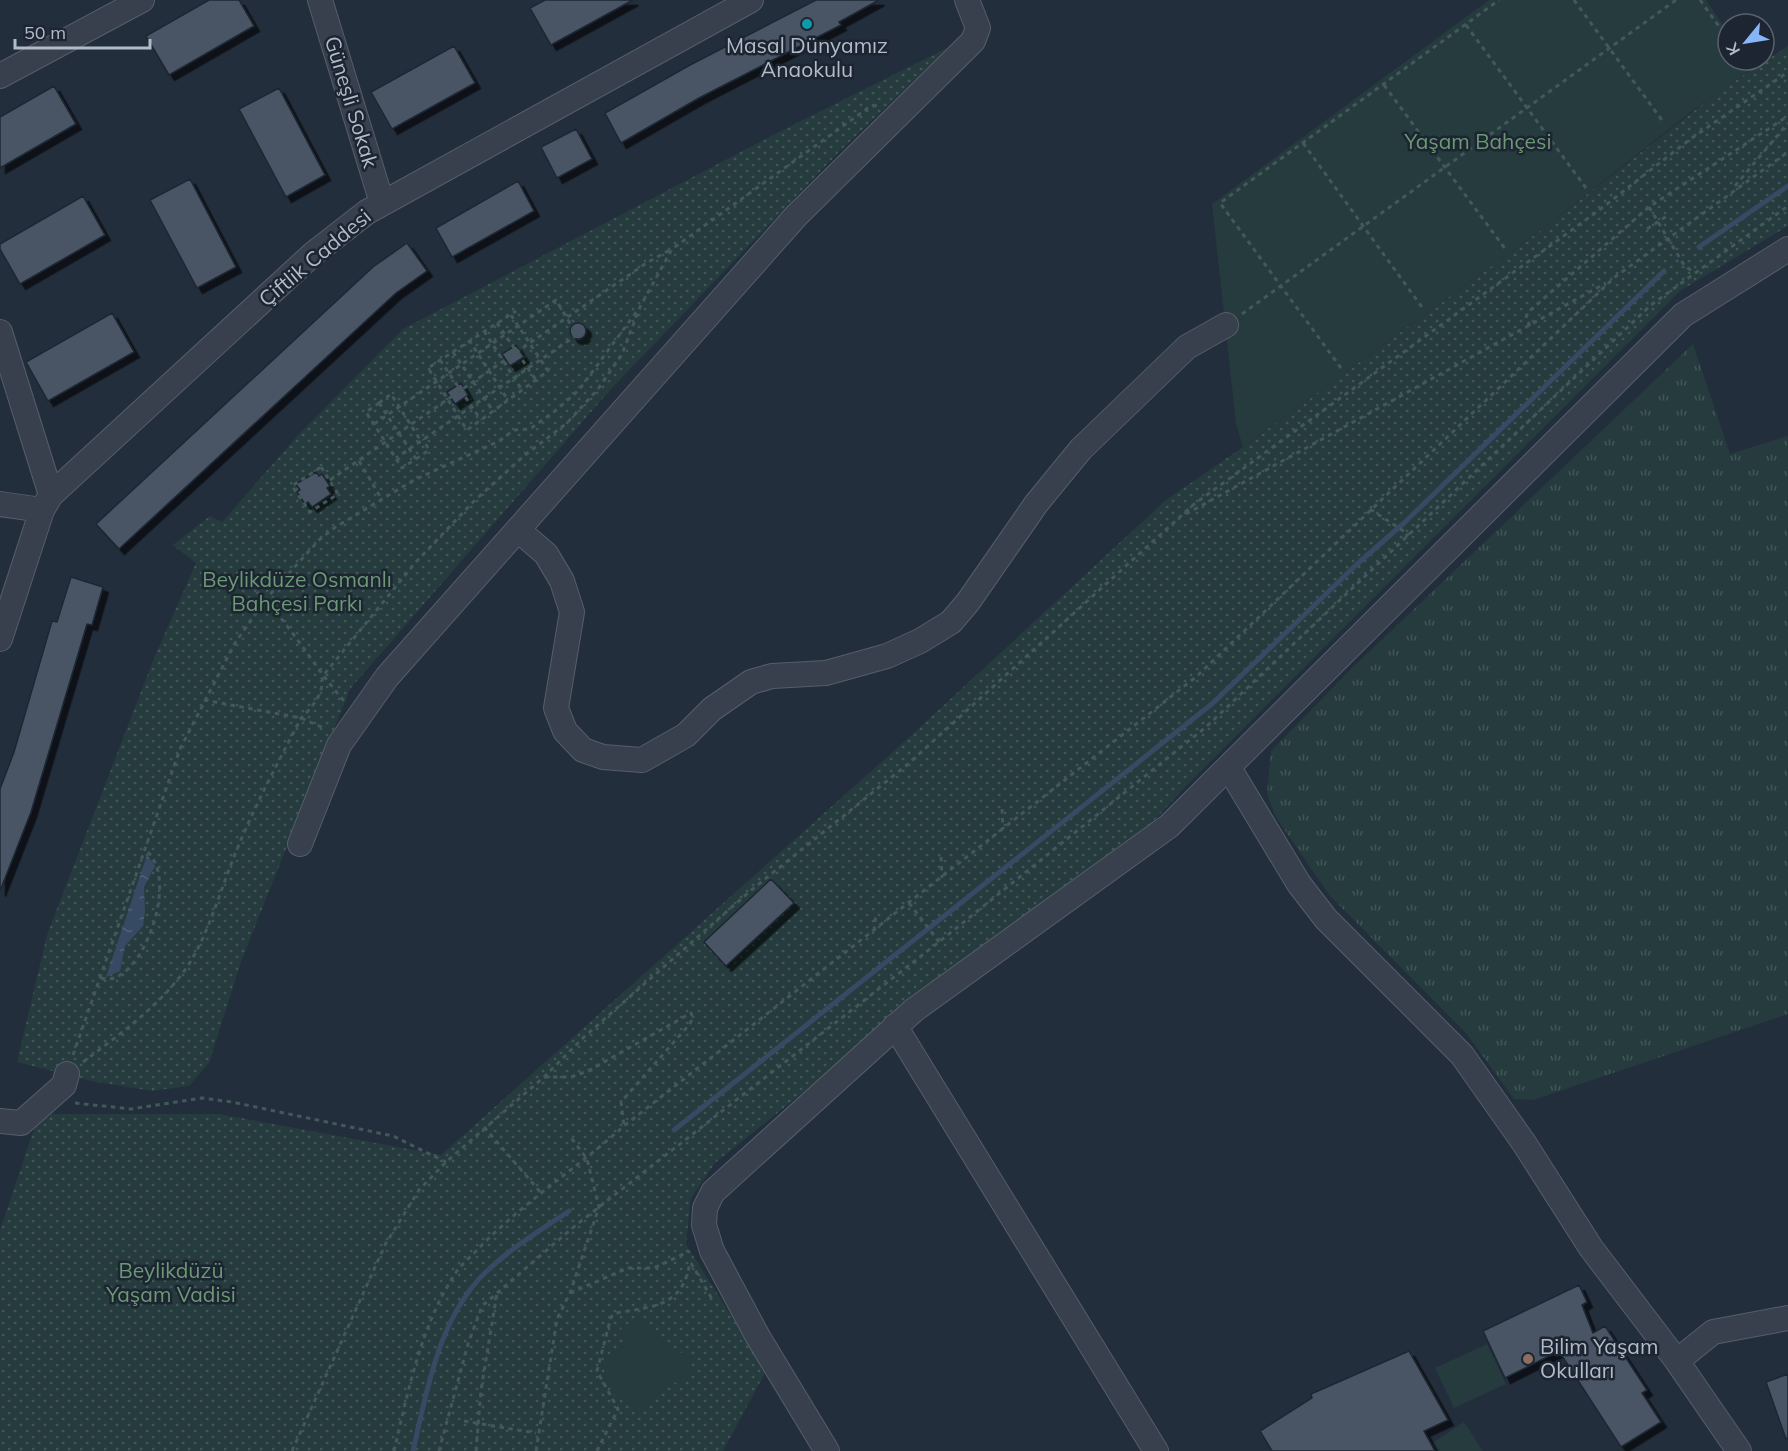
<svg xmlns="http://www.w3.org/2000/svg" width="1788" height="1451" viewBox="0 0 1788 1451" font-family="Mulish,sans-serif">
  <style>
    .grass { fill: url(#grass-tufts) }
    .park { fill: url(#park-dots) }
    .garden { fill: #253b3d }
    .water { fill: url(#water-ripples) }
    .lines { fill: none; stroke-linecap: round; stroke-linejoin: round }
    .stream { stroke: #364a63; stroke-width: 5 }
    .building { fill: #495565; stroke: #1e2733; stroke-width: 1.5; filter: url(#shadow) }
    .minor-casing { stroke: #555e6a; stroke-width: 26 }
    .path { stroke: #43585a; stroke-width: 3; stroke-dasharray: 4.5 4.5; stroke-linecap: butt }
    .minor { stroke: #37404c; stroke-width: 24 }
    .culture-dot { fill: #0f9aa8; stroke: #1c2531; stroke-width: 2 }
    .education-dot { fill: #8d6e63; stroke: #1c2531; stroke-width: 2 }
    .labels { text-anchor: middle; stroke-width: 5; stroke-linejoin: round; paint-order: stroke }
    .poi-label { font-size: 21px; fill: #b2bbc8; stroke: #1c2531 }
    .street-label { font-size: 21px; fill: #b2bbc8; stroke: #1c2531 }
    .park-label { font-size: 21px; fill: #6a9973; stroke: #1c2531 }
  </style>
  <defs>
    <pattern id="grass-tufts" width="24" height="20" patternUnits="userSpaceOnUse" patternTransform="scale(1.5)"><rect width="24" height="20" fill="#253b3d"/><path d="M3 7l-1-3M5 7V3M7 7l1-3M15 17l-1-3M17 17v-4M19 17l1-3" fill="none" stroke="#425558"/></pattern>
    <pattern id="park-dots" width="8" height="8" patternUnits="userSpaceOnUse" patternTransform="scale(1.5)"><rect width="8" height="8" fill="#253b3d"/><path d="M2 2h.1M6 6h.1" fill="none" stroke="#425558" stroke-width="1.8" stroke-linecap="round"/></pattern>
    <pattern id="water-ripples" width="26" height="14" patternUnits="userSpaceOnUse" patternTransform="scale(1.5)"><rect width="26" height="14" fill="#364a63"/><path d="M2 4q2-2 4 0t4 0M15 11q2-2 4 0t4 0" fill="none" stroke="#516278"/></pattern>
    <filter id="shadow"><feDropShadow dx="5.5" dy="5.5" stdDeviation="0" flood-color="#0009"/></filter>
  </defs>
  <rect width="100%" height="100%" fill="#232e3c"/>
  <path class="grass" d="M1693 344 1730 454 1788 436V1014L1533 1100 1514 1099 1466 1033 1330 896 1275 816 1267 793 1271 751 1351 669Z"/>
  <path class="park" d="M1788 46V226L1680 291 1186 786 1136 840 901 1014 715 1163 691 1198 686 1244 766 1371 723 1451H0V1230L39 1114H219L441 1155 905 741 1166 500 1243 447 1549 224 1722 89Z
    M949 47 838 153 611 389 350 689 242 959 209 1063 189 1086 152 1091 91 1081 17 1062 47 935 154 658 196 563 173 545 210 516 222 522 301 432 403 329 775 134Z"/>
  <path class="garden" d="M1489 0H1706L1728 32V60H1748L1754 67 1692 111 1549 224 1243 447 1236 424 1212 204Z
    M636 1318C652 1321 658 1338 669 1347 676 1353 686 1351 693 1361L688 1375 648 1399 642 1408H635L622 1398 618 1401 602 1375 606 1371 603 1365 604 1357 624 1346V1336H619L621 1329Z
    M1487 1344 1506 1384 1454 1408 1435 1368Z
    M1464 1422 1483 1451H1435L1431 1444Z"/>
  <path class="water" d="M147 855 155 866 144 887 145 912 143 926 125 946 120 971 106 977Z"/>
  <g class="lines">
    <path class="stream" d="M1699 247 1788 186
      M674 1130 1213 703 1356 565 1404 523 1664 271
      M413 1451C427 1390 439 1316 487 1271 511 1248 541 1230 569 1211"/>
  </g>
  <path class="building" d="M209 0H239L254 26 169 75 146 36Z
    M545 0H633L551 45 530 8Z
    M816 0H879L839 22 841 25 699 98 621 143 605 113 690 65Z
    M454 46 475 83 392 129 371 92Z
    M54 86 76 124 0 168V117Z
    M279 88 325 175 286 197 239 109Z
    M576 129 592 159 557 178 541 147Z
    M190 179 236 267 197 288 150 200Z
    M518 181 534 211 452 257 436 228Z
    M83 196 105 235 20 284 0 249V244Z
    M407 243 427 271 396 293 119 549 96 524 373 267Z
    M112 313 134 352 48 401 26 362Z
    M570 331a8 8 0 1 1 16 0a8 8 0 1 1-16 0Z
    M516 345 524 357 510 366 502 354Z
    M461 383 468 395 455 404 447 392Z
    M316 472 319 476 322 474 330 486 327 488 331 494 312 507 308 502 305 504 297 492 300 490 296 484Z
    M71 577 103 587 92 625 87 624 31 812 0 891V789L14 752 52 621 57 622Z
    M771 879 794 903 726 966 704 942Z
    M1579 1285 1587 1302 1582 1305 1593 1333 1605 1326 1647 1390 1642 1393 1661 1422 1621 1447 1559 1351 1505 1378 1483 1331Z
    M1409 1351 1448 1420 1424 1431 1435 1451H1272L1260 1431 1312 1398 1311 1394Z
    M1788 1374V1438L1786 1439 1766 1382Z"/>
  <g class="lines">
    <g class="minor-casing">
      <path id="minor" d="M320 0 382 203
        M0 76 142 0
        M0 332 51 495
        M0 504 42 510
        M518 530 546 554 562 581 572 612 556 708 565 731 583 750 603 757 642 760 686 735 712 709 751 682 772 676 826 673 887 656 920 641 951 622 968 602 1036 504 1081 449 1187 347 1226 325
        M0 639 42 510 51 495 313 254 367 212 751 0
        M1229 768 1299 884 1326 919 1462 1055 1524 1143 1591 1248 1677 1361 1739 1451
        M300 844 339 745 387 677 796 216 973 41 978 28 967 0
        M895 1026 1156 1451
        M0 1121 21 1123 64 1085 67 1074
        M1677 1361 1713 1332 1788 1318
        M827 1451 758 1337 712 1251 704 1225 705 1208 713 1192 914 1010 1169 826 1683 315 1788 249"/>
    </g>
    <path class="path" d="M1574 0 1664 123
      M1700 0 1728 39
      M1466 25 1586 188
      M1743 60 1748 67
      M1384 85 1506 250
      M1303 143 1424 310
      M1735 186 1788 123
      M1649 207 1684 265 1693 272
      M1647 229 1667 216
      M1242 314 1676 0
      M511 315 548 371 467 430 428 368 516 311
      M497 323 536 380
      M1530 326 1526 318 1527 313 1649 207 1788 116
      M484 331 522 390
      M469 340 508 400
      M453 352 493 411
      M440 360 481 420
      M1341 368 1220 203 1499 0
      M379 403 416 459 402 468 366 412Z
      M379 403 391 394 421 441
      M374 424 556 300 577 335 396 458
      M416 459 429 450 423 439
      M359 461 381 498
      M321 467 338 494 310 512 292 486Z
      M330 480 645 264 671 249
      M1370 509 1408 534 1404 539
      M1186 514 1606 283
      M250 586C288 618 312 666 346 703
      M204 700 301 718 326 729
      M1002 809 1003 829
      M941 857 942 878
      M909 903 939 942
      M874 931 876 913
      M101 978C139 992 184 876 144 849
      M73 1055 180 749 235 643 266 599 319 540 334 528 414 480 499 441 514 430 530 429 555 411 579 390 637 311
      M83 1062C120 1034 160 1006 187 967 208 935 218 897 232 862 251 812 277 765 301 718 313 707 324 693 322 677L415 563 472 503 525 455 567 423 598 389 622 354 640 307 672 249 868 108 877 105
      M544 1077H571L588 1071 691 1013 693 1018 689 1025 621 1102 624 1126
      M75 1103 131 1109 202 1098 232 1102 393 1136 446 1162
      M484 1127 542 1194
      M691 1263 712 1299
      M570 1293 628 1268H654L690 1251
      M464 1421 536 1433
      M292 1451 385 1245 419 1190 446 1162 544 1077 584 1037 749 892 908 764 1193 505 1598 211 1689 140 1788 72
      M394 1451C408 1392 421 1325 455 1274 461 1264 472 1256 480 1247 524 1202 577 1168 624 1126L1196 677 1615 277 1788 152
      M439 1451 468 1344 482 1306 576 1225 939 942 1206 727 1651 305 1788 206
      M476 1451 481 1390 497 1293
      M536 1451 557 1319 570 1293 599 1207 587 1159 569 1135
      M597 1451 618 1409 597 1371 611 1317 616 1313C654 1306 683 1307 690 1262"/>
    <use href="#minor" class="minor"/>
  </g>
  <circle class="culture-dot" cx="807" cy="24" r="6"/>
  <circle class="education-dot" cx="1528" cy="1359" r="6"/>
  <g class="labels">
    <g class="poi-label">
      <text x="807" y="53">Masal Dünyamız<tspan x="807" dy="24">Anaokulu</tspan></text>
      <text x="1540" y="1354" text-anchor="start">Bilim Yaşam<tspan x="1540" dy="24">Okulları</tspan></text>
    </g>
    <g class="street-label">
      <text transform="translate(351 102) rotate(73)" y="7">Güneşli Sokak</text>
      <text transform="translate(315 258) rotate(-40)" y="7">Çiftlik Caddesi</text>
    </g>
    <g class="park-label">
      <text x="1478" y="149">Yaşam Bahçesi</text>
      <text x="297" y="587">Beylikdüze Osmanlı<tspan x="297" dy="24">Bahçesi Parkı</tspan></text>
      <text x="171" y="1278">Beylikdüzü<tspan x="171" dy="24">Yaşam Vadisi</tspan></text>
    </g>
  </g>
  <g transform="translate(1746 42) rotate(240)"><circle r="28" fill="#1c2531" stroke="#58616d" stroke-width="1.5"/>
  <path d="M0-4.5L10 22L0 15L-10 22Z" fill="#88b5f8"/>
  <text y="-9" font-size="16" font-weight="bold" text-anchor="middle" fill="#b2bbc8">K</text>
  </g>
  <path d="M15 39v9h135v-9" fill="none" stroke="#b2bbc8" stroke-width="3"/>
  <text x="24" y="39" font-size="18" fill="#b2bbc8" stroke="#1c2531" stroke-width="4.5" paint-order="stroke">50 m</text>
</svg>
